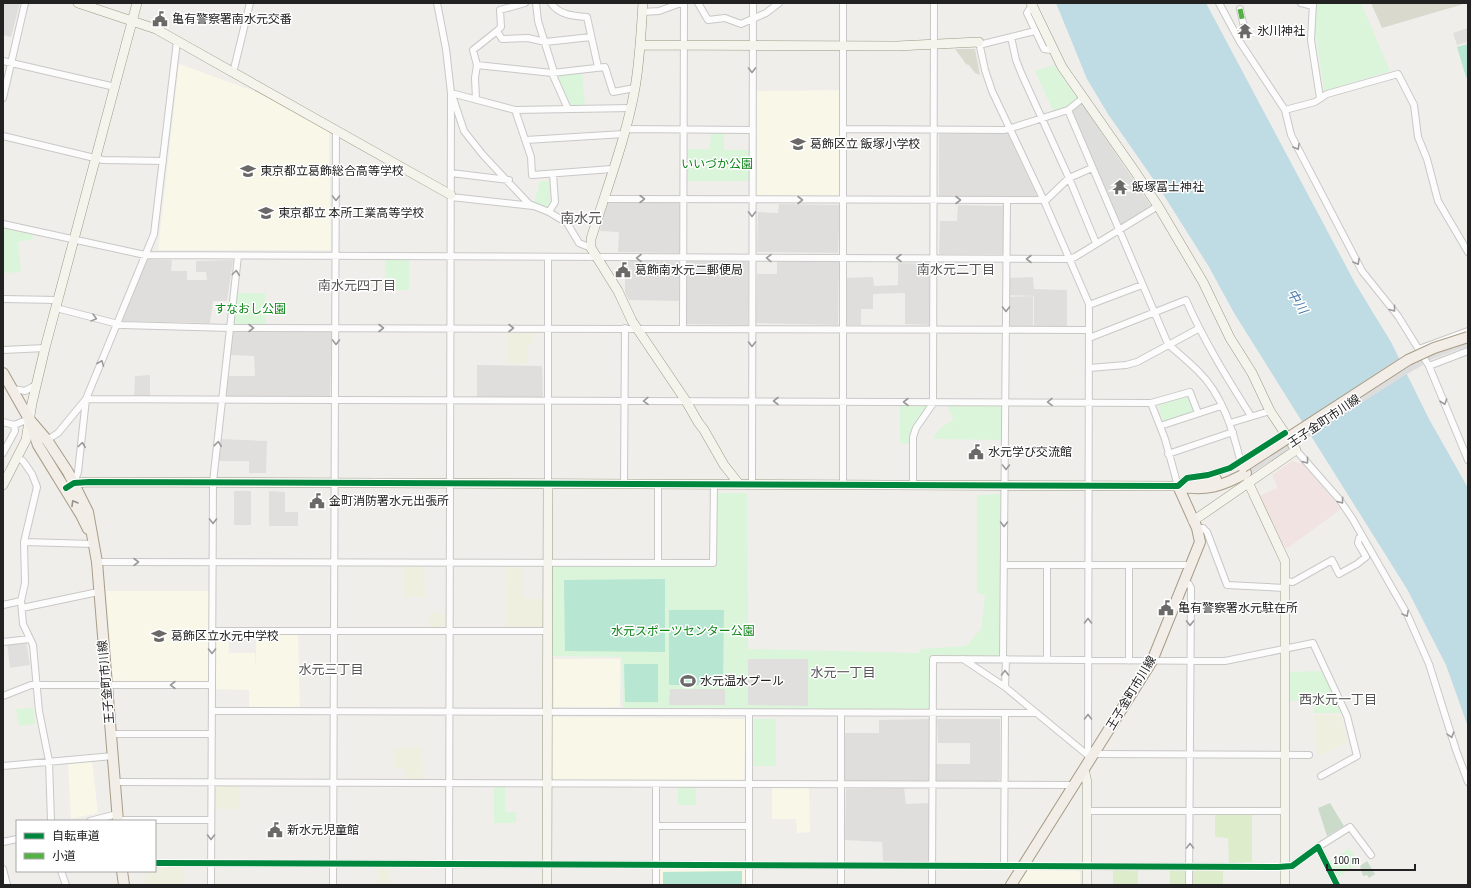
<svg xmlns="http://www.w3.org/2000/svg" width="1471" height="888" viewBox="0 0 1471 888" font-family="'PT Sans Narrow','Noto Sans JP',sans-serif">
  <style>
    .residential { fill: #dfdedc }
    .commercial { fill: #f1e3e1 }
    .education { fill: #f8f7e8 }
    .religious { fill: #dededc }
    .construction { fill: #d9d9cd }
    .farmland { fill: #efefdf }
    .grass { fill: #ddeccb }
    .cemetery { fill: #cadbca }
    .park { fill: #daf5da }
    .pitch { fill: #b7e6d2 }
    .parking { fill: #e0dfde }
    .water { fill: #bfdbe3 }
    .pier { fill: #dedddd }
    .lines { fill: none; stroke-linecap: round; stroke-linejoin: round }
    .street-casing { stroke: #c9c8c7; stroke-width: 8 }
    .secondary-casing { stroke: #999a82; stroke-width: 10 }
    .primary-casing { stroke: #a79c86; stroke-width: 12 }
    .street { stroke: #fdfcfc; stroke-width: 6 }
    .secondary { stroke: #f4f4ed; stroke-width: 9 }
    .primary { stroke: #f3ede7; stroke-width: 10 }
    .primary-bridge-casing { stroke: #a79c86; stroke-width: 12; stroke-linecap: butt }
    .primary-bridge { stroke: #f3ede7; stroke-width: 10 }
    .quiet { stroke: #55b145; stroke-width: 5; stroke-dasharray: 10 5; stroke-linecap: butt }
    .cycleway-casing { stroke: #fff; stroke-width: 8 }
    .cycleway { stroke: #00873e; stroke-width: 6 }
    .oneway { stroke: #9a9a9a }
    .oneway2 { stroke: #95928e }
    .labels { text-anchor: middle; stroke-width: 3; stroke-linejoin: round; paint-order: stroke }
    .poi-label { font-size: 12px; fill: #222; stroke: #fff; text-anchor: start }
    .park-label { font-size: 12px; fill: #0c8416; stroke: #fff }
    .street-label { font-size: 12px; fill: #222; stroke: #fff }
    .neighbourhood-label { font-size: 13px; fill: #555; stroke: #fff }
    .water-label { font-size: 13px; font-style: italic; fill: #4a7aab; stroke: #fff }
    .quarter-label { font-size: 14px; fill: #555; stroke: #fff }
  </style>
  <rect width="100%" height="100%" fill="#f0eeeb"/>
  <path class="residential" d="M3 3H20L11 37 3 35Z
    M1007 131 1037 196 939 197V134Z
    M606 202H680V253L618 252 619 232 600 231Z
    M779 204 840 205 838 253 757 252 758 212 778 213Z
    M958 205 1005 206 1003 254H939L940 221H957Z
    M147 259 172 260 171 271H187V280H207L206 272H196V261L233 260 227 301H213L210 323 121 321Z
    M625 261 679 262V301L629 300 625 292Z
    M686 261 749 262 748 325 685 324Z
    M777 261H839L838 325 756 323 757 274H777Z
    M898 263 931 264V325L905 324V293L873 294V309H861V325H847L844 323V278L873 277 874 286 898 285Z
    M1033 277 1034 289 1067 290V328L1034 327V296L1008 295V278Z
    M232 331H332L330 397 226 396 228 376H255L254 356 230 355Z
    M477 365 542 366 543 395 542 397H477Z
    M929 719 930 779 927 781 880 783 845 781 844 779V733H879V720Z
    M937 719H1000V779L998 781 936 782V764H970V743H938Z
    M904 788 906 804 930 803 929 863 883 861 882 842 845 840 846 789Z"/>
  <path class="commercial" d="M1292 461 1303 464 1341 509 1288 548 1284 547 1259 496 1278 488 1272 475Z"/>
  <path class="education" d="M179 64 262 94 329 131 331 250H158Z
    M841 90 840 198H755L756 91Z
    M106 591H209V680L206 683H113Z
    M214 632 228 633 229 653H255L256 670V634H298L300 710 249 709V690L214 689Z
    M554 659H620V707H554Z
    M552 717 746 719 744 780 555 781 553 778Z
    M92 760 98 813 71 819 68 761Z
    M772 787 809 788 810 832 797 833 796 819H772Z
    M662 868 745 869 746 885H660V870Z
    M1078 869 1080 872V885H1016L1027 870Z"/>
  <path class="religious" d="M1081 102 1151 206 1118 227 1070 110Z"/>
  <path class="construction" d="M1371 3H1467L1382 28Z
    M955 49H975L980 75 975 73 969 65 966 64Z"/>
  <path class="farmland" d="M508 331 535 332 534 343 528 345V364L508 363Z
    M403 564H424L425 597H404Z
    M505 565 522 566 523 598 544 600V628H506Z
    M429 613 446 614 445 628H429Z
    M1314 715H1341L1347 742 1320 756 1317 753Z
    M422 747 423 781H407L406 769 394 768 393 748Z
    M214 786H240V809H213Z
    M155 867H184V885H145V871H155Z
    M378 867H390V885H378Z"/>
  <path class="grass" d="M1215 814H1252V862L1229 863 1228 838 1215 837Z
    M1113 869 1138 870V885H1113Z
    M1170 870H1185L1188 873 1187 885H1170Z
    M1192 870H1223V885H1192Z"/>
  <path class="cemetery" d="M1330 803 1344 826 1327 836 1318 808Z
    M1367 861 1375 874 1369 878 1367 875 1363 876 1360 866Z"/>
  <path class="park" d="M1317 3H1361L1390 71 1324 91 1315 31Z
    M1054 65 1078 100 1068 108 1054 113 1035 71Z
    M582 71 585 106 572 107 556 74Z
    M711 131 724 132V150H750L749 181H685V149H710Z
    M540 181H550V203L547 207 534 203Z
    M3 228 32 234 33 239 18 242 21 272 3 273Z
    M385 259H409V290H386Z
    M236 293H265L266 325H232Z
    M1188 396 1195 413 1163 423 1158 404Z
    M900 404H929L910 444 900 443Z
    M947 404H1005L1004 440 933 439C937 429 944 425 953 420Z
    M716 493H747L748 649 920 653V649L966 646 981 629 985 595 977 593V495L1002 494 1001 652 998 657H930V709L929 711 623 709 622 657 551 656V567L552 565 715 566Z
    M1323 671 1342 713H1314L1313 700 1289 701 1288 672Z
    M33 708 35 724 19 726 16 709Z
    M754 719H776V766H753Z
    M678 786H696V805H678Z
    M494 787H505V812H516V823H494Z
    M1349 848 1359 863 1336 879 1328 864Z"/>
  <path class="pitch" d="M1468 44V77H1466L1457 47Z
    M665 579V652L565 651 564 580Z
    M669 610H724L723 685H669Z
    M624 664H658V702H625Z
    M742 871V885H663V872Z"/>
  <path class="parking" d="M1468 28V42L1457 45 1453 33Z
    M1033 296V327L1011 326 1008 324V297Z
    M150 375V397H134L135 376Z
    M219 439 267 441 266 473H249V461H217Z
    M234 491H251V525H234Z
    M269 491 285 492V512H298V526H269Z
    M26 641 30 665 10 668 7 643Z
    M748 659H808V706L748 705Z
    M670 689H725V705H669Z"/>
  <path class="water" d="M1056 3H1206L1355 283 1391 342 1429 419 1468 488V727L1446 665 1407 589 1234 313 1209 267 1158 186 1108 114 1087 79Z"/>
  <path class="pier" d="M1468 334V346L1422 363 1423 365 1402 377 1249 475 1241 465 1393 362 1413 351 1416 354Z"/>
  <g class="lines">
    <g class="street-casing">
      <path id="street" d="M437 3 446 49 451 93 449 885
        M536 3 538 21 554 72
        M551 3C559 15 573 16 587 17L598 67
        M698 3 708 20 725 18 741 24 766 13 779 3
        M1219 3 1240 42 1285 110 1291 135 1362 271 1398 316 1429 366 1468 460
        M1301 3 1313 6
        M1313 3 1311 40 1320 98
        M1032 5 1027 13 1044 49 1052 50
        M1240 9 1244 27
        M642 12 659 11 681 3
        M497 31 501 27 500 10 525 3
        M1011 37 1016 60 1022 75 1069 178 1096 243
        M979 42 985 70 992 91 1045 203 1089 304 1088 756
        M979 45 1035 31
        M3 61 115 87
        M477 65 473 50 497 31 502 39 528 38 545 42 591 37
        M233 73 250 3
        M552 73 568 109
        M451 93 515 110 631 108
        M3 98 25 3
        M453 98 464 131 483 155 529 204 549 212 567 223 579 243 591 248
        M476 99 475 78 477 65 552 73 605 67 613 92 635 88
        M515 110 531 157 532 175 612 169
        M1068 110 1168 344C1178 353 1189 362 1198 371 1223 395 1233 431 1241 463
        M1285 110 1315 102 1327 94 1398 74 1414 105 1418 137 1427 159 1438 201 1468 252
        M625 129 752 130
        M843 129 1005 130 1068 110 1083 98
        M3 136 103 160 163 161
        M526 140 624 134
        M451 173 509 180
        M451 197 533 206
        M603 199 1044 200
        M1045 201 1069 178 1092 168
        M549 212 555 202 553 174
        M3 224 145 255 1068 259 1075 257 1158 206
        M548 257V484
        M3 299 58 300
        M1089 305 1142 285
        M56 308 122 325 230 328 1089 330
        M683 328 684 3
        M1089 338 1186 300C1204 341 1227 378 1251 416
        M1419 349 1468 331
        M3 350 45 348
        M1429 366 1468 351
        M1089 368 1126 365 1137 362 1198 329
        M13 389 25 391 36 385
        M933 402 934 3
        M1151 403 1190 392 1198 413
        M3 422 14 425 15 431 3 453
        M1230 423 1270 411
        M14 425 29 419
        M1160 426 1221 406
        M47 440 58 433 86 399 1151 403 1165 439 1178 486 1187 478 1208 475 1230 468 1285 433
        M1296 450 1339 499 1352 518 1407 614 1429 664 1456 750 1468 782
        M1168 454 1233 432
        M17 457 23 461 32 474 37 487 24 542 25 583 21 601 23 624 33 645 39 711 49 761 51 821
        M74 483 78 472 86 399 154 234 177 41
        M624 484 625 328
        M752 484 753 3
        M843 484V3
        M913 485V437L916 428 934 402
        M1197 528H1203L1207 532 1227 585 1285 588
        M24 542 93 544
        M97 562 713 563 714 484
        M658 563V484
        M1004 565H1191
        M1047 565V659
        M1285 581 1293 582 1332 560 1339 574 1357 564 1366 557 1358 543 1359 538 1362 537
        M1184 582 1189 584 1191 588 1189 885
        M3 605 21 601
        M22 608 98 592
        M213 631H548
        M3 642 30 639
        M963 659 1005 687 1090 757
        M1003 659 1007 200
        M1129 661V565
        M1005 687 1006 659
        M3 696 31 685H212
        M212 711 1036 713
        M111 734H212
        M1094 754 1309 755
        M3 766 113 756
        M115 782 1073 785
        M656 784V885
        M1087 811H1286
        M118 820H211
        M90 821 117 814
        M657 826H749
        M3 842 17 839
        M1318 847 1350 827 1371 855
        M155 863 1278 867 1292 866 1318 847 1337 885
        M1004 866 1005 714
        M3 869 7 885
        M61 871 66 885
        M211 885 213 482 238 256
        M333 885 336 131
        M749 885V713
        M841 885V713
        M932 885 933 659 1225 661 1313 643 1347 716 1357 756 1321 776"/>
    </g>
    <g class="secondary-casing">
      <path id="secondary" d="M78 3 156 29 451 195
        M643 3C641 32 640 59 635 88 626 139 606 190 591 239V248L618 291 632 321 686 401 698 422 704 430 724 465 739 484
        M1031 3 1062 67 1134 170 1158 206 1203 282 1230 338 1252 373 1270 411 1296 450 1193 521
        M641 45 897 46 979 42
        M1248 482 1285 561V885
        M3 485 26 440 32 403 45 348 137 3
        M66 488 74 483 89 482 1178 486
        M1084 769 1087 782V885
        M547 885 548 484"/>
    </g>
    <g class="primary-casing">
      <path id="primary" d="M3 373 29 419 38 445 81 515 88 529
        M29 419 47 440 68 472 88 512 97 562 118 821
        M1182 485 1216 479
        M1178 486C1205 492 1223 486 1246 473
        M122 871 124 885
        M1011 885 1152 661 1200 542 1197 528 1178 486"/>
    </g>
    <use href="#street" class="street"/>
    <use href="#secondary" class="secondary"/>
    <use href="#primary" class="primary"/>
    <g class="primary-bridge-casing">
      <path id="primary-bridge" d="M1243 467 1408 360 1434 348 1468 337"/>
    </g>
    <use href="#primary-bridge" class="primary-bridge"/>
    <path class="quiet" d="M1240 9 1244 27"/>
    <g class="cycleway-casing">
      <path id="cycleway" d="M66 488 74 483 89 482 1178 486 1187 478 1208 475 1230 468 1285 433
        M155 863 1278 867 1292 866 1318 847 1337 885"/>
    </g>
    <use href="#cycleway" class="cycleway"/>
  </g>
  <defs><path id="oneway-chevron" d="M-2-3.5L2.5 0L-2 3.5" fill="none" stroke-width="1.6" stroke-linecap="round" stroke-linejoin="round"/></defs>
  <g class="oneway">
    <use href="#oneway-chevron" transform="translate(752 70) rotate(90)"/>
    <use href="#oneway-chevron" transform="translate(1297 147) rotate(61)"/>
    <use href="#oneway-chevron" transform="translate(336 198) rotate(90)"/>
    <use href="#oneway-chevron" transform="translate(642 199)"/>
    <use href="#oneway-chevron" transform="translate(800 200)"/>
    <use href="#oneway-chevron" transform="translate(958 200)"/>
    <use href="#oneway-chevron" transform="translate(752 214) rotate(90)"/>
    <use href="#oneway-chevron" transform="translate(639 258) rotate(-180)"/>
    <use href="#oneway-chevron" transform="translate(769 258) rotate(-179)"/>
    <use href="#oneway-chevron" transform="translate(899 258) rotate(180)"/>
    <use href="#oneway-chevron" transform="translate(1029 259) rotate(-180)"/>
    <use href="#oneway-chevron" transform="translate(1357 262) rotate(61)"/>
    <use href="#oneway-chevron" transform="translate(236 273) rotate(-83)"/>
    <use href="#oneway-chevron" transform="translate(1006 309) rotate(90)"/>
    <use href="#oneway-chevron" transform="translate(1393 309) rotate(52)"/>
    <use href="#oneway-chevron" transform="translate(94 318) rotate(15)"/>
    <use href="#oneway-chevron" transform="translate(251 328)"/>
    <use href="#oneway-chevron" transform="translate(381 328)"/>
    <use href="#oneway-chevron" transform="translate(511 328)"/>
    <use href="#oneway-chevron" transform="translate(336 342) rotate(90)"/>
    <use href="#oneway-chevron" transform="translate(752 344) rotate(90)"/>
    <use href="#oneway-chevron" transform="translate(101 363) rotate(-68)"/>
    <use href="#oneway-chevron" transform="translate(646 401) rotate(179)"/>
    <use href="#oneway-chevron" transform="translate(776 401) rotate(-180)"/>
    <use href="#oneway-chevron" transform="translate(906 402) rotate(180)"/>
    <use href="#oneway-chevron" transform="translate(1050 402) rotate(179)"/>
    <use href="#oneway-chevron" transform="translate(1444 402) rotate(71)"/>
    <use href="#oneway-chevron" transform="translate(218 444) rotate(-84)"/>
    <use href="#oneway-chevron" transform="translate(82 445) rotate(-83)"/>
    <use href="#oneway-chevron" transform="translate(1306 461) rotate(51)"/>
    <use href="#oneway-chevron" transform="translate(1006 467) rotate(90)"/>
    <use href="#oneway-chevron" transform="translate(1341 501) rotate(54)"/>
    <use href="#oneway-chevron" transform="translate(213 521) rotate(90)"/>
    <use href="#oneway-chevron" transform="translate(1004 524) rotate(90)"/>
    <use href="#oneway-chevron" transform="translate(136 562)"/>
    <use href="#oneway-chevron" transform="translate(1406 614) rotate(62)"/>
    <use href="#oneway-chevron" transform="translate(1088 621) rotate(-90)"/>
    <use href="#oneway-chevron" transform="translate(1190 623) rotate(90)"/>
    <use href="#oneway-chevron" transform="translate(212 651) rotate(90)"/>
    <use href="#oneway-chevron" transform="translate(1005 673) rotate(-90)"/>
    <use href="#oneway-chevron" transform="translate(173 685) rotate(180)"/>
    <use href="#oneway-chevron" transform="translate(1088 717) rotate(-90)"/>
    <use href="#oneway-chevron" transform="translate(1451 735) rotate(74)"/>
    <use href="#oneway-chevron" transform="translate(211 837) rotate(90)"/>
    <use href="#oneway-chevron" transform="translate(1190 846) rotate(-90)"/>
  </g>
  <use class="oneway2" href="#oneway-chevron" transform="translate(74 503) rotate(-120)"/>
  <defs>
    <g id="civic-bare" transform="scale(1.2)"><path d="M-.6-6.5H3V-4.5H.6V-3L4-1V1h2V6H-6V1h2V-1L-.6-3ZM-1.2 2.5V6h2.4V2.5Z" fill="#6a6968" stroke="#fff" stroke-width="2.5" paint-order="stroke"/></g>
    <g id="temple-bare" transform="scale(1.2)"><path d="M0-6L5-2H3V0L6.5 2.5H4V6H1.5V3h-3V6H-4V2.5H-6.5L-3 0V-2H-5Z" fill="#6a6968" stroke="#fff" stroke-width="2.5" paint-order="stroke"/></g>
    <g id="school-bare" transform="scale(1.2)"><path d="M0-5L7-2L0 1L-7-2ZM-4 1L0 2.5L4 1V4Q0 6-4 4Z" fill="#6a6968" stroke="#fff" stroke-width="2.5" paint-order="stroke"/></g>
    <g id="stadium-bare" transform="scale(1.2)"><path d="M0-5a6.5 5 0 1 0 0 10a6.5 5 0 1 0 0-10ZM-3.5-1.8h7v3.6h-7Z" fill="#6a6968" stroke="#fff" stroke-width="2.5" paint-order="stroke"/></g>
  </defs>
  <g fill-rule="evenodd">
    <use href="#civic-bare" x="160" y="19"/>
    <use href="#temple-bare" x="1245" y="31"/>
    <use href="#school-bare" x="798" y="144"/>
    <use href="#school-bare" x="248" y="171"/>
    <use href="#temple-bare" x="1120" y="187"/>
    <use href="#school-bare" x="266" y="213"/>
    <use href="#civic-bare" x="623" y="270"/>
    <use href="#civic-bare" x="976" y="452"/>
    <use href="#civic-bare" x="317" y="501"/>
    <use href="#civic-bare" x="1166" y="608"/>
    <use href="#school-bare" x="159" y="636"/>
    <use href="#stadium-bare" x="688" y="681"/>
    <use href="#civic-bare" x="275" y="830"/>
  </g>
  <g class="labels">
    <g class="poi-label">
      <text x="172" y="23">亀有警察署南水元交番</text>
      <text x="1257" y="35">氷川神社</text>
      <text x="810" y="148">葛飾区立 飯塚小学校</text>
      <text x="260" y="175">東京都立葛飾総合高等学校</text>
      <text x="1132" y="191">飯塚冨士神社</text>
      <text x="278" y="217">東京都立 本所工業高等学校</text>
      <text x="635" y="274">葛飾南水元二郵便局</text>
      <text x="988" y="456">水元学び交流館</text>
      <text x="329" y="505">金町消防署水元出張所</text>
      <text x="1178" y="612">亀有警察署水元駐在所</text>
      <text x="171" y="640">葛飾区立水元中学校</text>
      <text x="700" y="685">水元温水プール</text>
      <text x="287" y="834">新水元児童館</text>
    </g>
    <g class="park-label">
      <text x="717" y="168">いいづか公園</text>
      <text x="250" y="313">すなおし公園</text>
      <text x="683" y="635">水元スポーツセンター公園</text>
    </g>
    <g class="street-label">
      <text transform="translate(1324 421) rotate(-34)" y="4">王子金町市川線</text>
      <text transform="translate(106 682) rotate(-95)" y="4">王子金町市川線</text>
      <text transform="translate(1131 693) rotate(-59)" y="4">王子金町市川線</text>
    </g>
    <g class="neighbourhood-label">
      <text x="956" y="274">南水元二丁目</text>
      <text x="357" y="290">南水元四丁目</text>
      <text x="331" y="674">水元三丁目</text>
      <text x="843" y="677">水元一丁目</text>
      <text x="1338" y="704">西水元一丁目</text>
    </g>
    <g class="water-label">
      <text transform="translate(1298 301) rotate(58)" y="5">中川</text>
    </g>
    <g class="quarter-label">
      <text x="581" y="223">南水元</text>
    </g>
  </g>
  <rect width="1471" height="888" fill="none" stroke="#222222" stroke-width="8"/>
  <rect x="16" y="820" width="140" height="52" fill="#ffffff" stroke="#a7a7a7"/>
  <rect x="24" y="833" width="20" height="6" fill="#00873e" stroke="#a7a7a7"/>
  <text x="52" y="840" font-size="12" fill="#222222">自転車道</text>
  <rect x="24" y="853" width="20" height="6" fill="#55b145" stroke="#a7a7a7"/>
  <text x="52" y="860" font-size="12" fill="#222222">小道</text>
  <path d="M1327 864v6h88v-6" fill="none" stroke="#222222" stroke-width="2"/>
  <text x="1333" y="864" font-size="12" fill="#222222" stroke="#ffffff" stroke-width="3" paint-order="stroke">100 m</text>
</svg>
